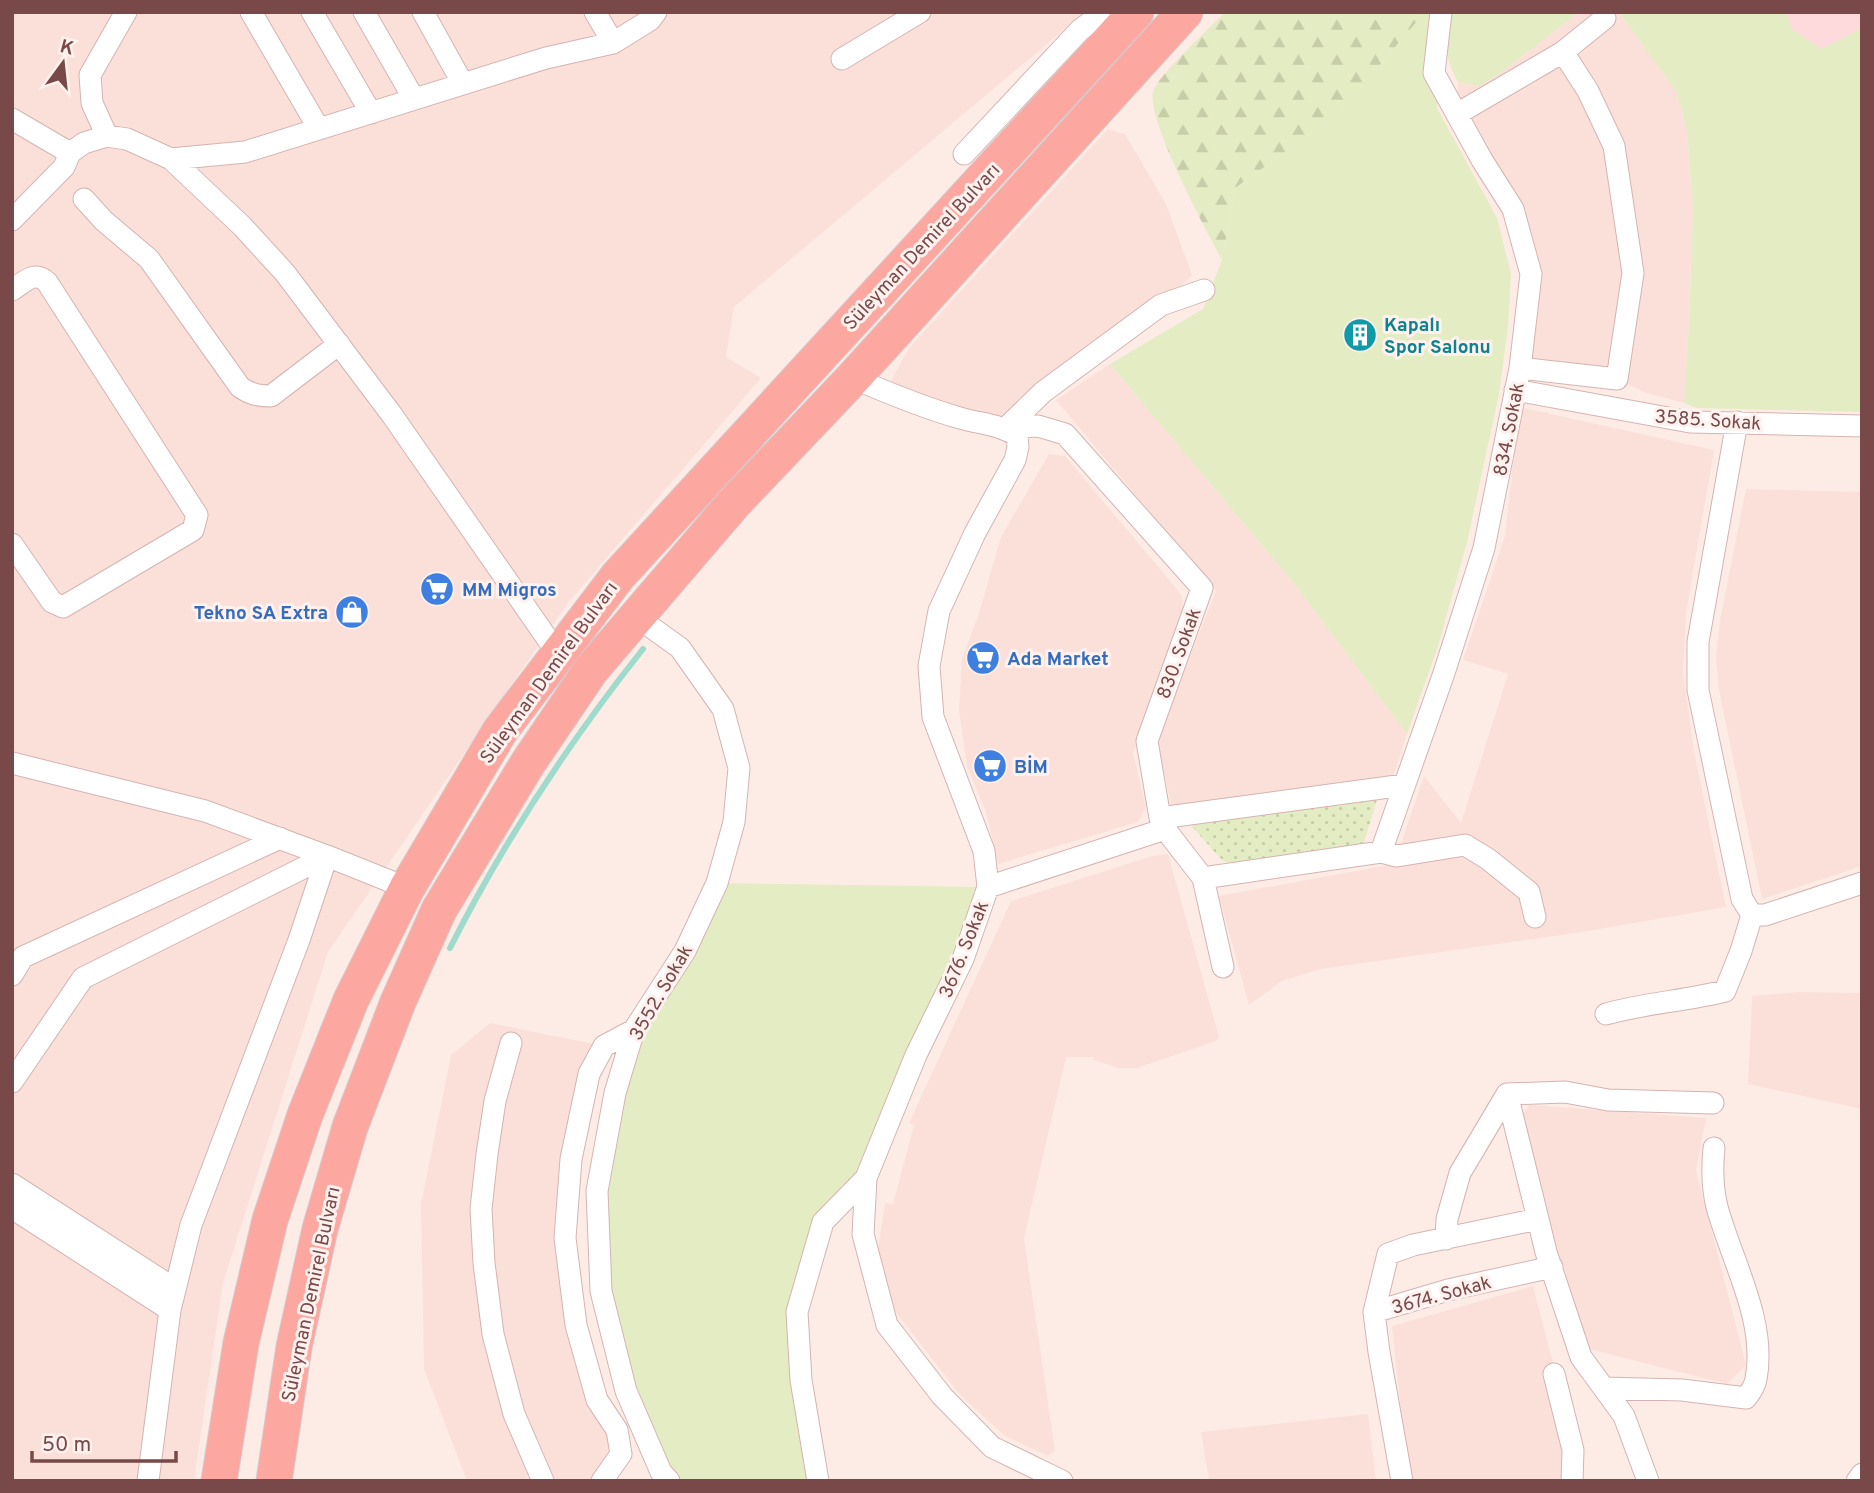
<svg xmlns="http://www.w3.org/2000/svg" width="1874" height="1493" viewBox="0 0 1874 1493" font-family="Overpass,sans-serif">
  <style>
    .residential { fill: #fbe0da }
    .commercial { fill: #fedadd }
    .grass { fill: #e4ecc3 }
    .forest { fill: url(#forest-firs) }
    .park { fill: url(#park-dots) }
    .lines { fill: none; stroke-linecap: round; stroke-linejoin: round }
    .stream { stroke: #9fdbcd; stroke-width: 6 }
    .minor-casing { stroke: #d5b3b1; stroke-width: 23 }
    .trunk-casing { stroke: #d7c8c9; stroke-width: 37 }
    .minor { stroke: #fff; stroke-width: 21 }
    .trunk { stroke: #fda7a1; stroke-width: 35 }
    .labels { text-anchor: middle; stroke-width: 6; stroke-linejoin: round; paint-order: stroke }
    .street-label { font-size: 19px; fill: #79494a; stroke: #fff2ee }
    .culture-label { font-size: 19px; font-weight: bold; fill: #0d838f; stroke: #fff2ee; text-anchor: start }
    .shop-label { font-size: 19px; font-weight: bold; fill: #366cbe; stroke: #fff2ee; text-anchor: start }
  </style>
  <defs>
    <pattern id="forest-firs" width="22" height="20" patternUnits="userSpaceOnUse" patternTransform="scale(1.75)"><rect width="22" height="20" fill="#e4ecc3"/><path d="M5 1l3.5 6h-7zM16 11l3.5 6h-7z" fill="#c7cca9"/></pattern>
    <pattern id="park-dots" width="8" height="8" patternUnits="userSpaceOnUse" patternTransform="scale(1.75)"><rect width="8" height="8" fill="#e4ecc3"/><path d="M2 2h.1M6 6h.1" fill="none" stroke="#c7cca9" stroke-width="1.8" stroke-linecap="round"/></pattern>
  </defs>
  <rect width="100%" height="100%" fill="#fdece6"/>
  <path class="residential" d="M12 12H1085L734 307 726 357 761 378 567 604 328 952 223 1283 194 1481H12Z
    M1579 12H1619L1677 93 1687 131 1693 210 1689 322 1684 403 1643 392 1617 379 1520 368 1531 274 1513 209 1457 114 1458 82 1481 86 1502 72Z
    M1108 129 1125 134 1166 204 1192 275 1161 305 1006 428 885 392 909 348Z
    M1110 364 1292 581 1407 734 1393 777 1172 809 1157 739 1216 591 1056 400Z
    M1519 407 1714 450 1686 613 1683 672 1694 751 1726 907 1582 932 1321 969 1282 981 1249 1005 1219 896 1394 864 1424 776 1461 823 1508 674 1463 660 1505 536Z
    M1049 454 1065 456 1176 588 1182 596 1183 607 1133 753 1146 807 1138 822 998 864 986 812 967 766 959 711 962 659 978 616 1001 537Z
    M1746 489 1862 492V866L1762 899 1719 690 1716 657 1720 620Z
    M1168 854 1219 1037 1216 1041 1137 1068H1118L1094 1060V1057H1066L1024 1238 1055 1451 1048 1456 1005 1436 961 1396 895 1311 878 1249 885 1203 893 1204 914 1125 909 1123 1011 901 1152 856Z
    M1798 992 1862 993V1109L1748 1084 1752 996Z
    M490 1023 604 1046 571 1159 576 1325 617 1430 633 1457 602 1481H467L424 1369 421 1204 451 1055Z
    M1530 1105 1706 1118 1696 1170 1746 1365 1727 1384 1585 1348 1519 1117Z
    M1533 1286 1575 1448 1576 1481H1408L1392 1326Z
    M1368 1414 1376 1481H1209L1201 1432Z"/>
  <path class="commercial" d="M1786 12H1862V28L1821 50 1791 29Z"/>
  <path class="grass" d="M1425 12H1443L1437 108 1497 218 1511 274 1508 327 1499 394 1467 542 1438 646 1407 734 1292 581 1110 364 1203 309 1222 260 1235 188 1337 115Z
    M1450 12H1579L1502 72 1480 86 1458 82C1443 55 1445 42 1450 12Z
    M1619 12H1786L1792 29 1821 49 1862 28V412L1697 408 1684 403 1689 322 1693 210 1687 131 1677 93Z
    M717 883 988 887 866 1178 823 1222 797 1312 818 1481H669L626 1391 597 1191 634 1030Z"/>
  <path class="forest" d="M1225 12H1425L1337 115 1235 188 1222 260C1207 232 1146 119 1153 92 1158 75 1210 28 1225 12Z"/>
  <path class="park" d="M1378 796 1363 846 1235 866 1222 860 1187 821Z"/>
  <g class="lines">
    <path class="stream" d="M450 948C503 843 569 742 643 649"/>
    <g class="minor-casing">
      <path id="minor" d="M251 12 319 129
        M312 12 371 113
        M364 12 414 99
        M423 12 463 84
        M595 12 613 43
        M1563 52 1605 18
        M842 59 920 12
        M1457 114 1563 52 1588 91 1614 146 1633 273 1617 379 1520 368
        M12 119 70 153
        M107 136 92 103 90 75 126 12
        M964 154 1080 30 1104 12
        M171 159 245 152 546 58 613 43 650 20 656 12
        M84 199 104 221 149 259 240 387C250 394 258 396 271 396L339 344
        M12 220 64 167 70 153 84 143 107 136 127 139 171 159 242 226 285 273 392 415 558 654
        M12 290C25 282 34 270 47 282L197 515 193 530 63 607 52 602 12 544
        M853 378C888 393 924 408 960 418 980 424 1000 424 1017 436L1018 447 1015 460 975 533 939 611 929 666 933 717 984 851 988 887 963 959 916 1055 866 1178 863 1234 887 1325 942 1396 992 1447 1062 1481
        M1515 390 1690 422 1862 426
        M1737 422 1698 642V690L1742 899 1752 915
        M1006 428 1038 426 1065 434 1202 588 1147 741 1160 818 1165 829 1203 878 1223 967
        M1006 428 1043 392 1161 305 1204 290
        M637 617 680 648 723 709 739 768 734 822 717 883 685 951 634 1030 615 1093 597 1191 601 1291 626 1391 661 1472 669 1481
        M12 763 205 811 327 856 407 888
        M1160 818 1404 785
        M1381 852 1444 673 1484 548 1520 368 1531 274 1513 209 1482 160 1434 73 1441 12
        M1203 878 1381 852 1397 856 1465 845 1488 859 1529 892 1535 917
        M988 887 1165 829
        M1752 915H1765L1862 883
        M12 975 23 957 280 838
        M1606 1014C1645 1003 1685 1001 1725 991L1741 951 1752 915
        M511 1043 495 1101 487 1154 481 1209 484 1263 493 1334 514 1414 543 1481
        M12 1082 83 978 327 856
        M12 1184 175 1289
        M12 1208 170 1310
        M1538 1219 1546 1252 1581 1357 1624 1416 1648 1481
        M1446 1239 1447 1219 1460 1173 1507 1094 1565 1092 1608 1100 1713 1103
        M1374 1312 1388 1254 1413 1245 1538 1219 1507 1094
        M1554 1374 1573 1450 1572 1481
        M1604 1388 1682 1390 1746 1398C1750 1393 1755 1386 1756 1379 1767 1321 1732 1262 1717 1207 1712 1187 1712 1168 1714 1148
        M148 1481 170 1310 191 1225 299 940 327 856
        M602 1481 621 1454 617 1430 597 1400 576 1325 565 1238 571 1159 589 1074 604 1046 634 1030
        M818 1481 801 1380 797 1312 823 1222 866 1178
        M1402 1481 1379 1352 1374 1312 1448 1290 1552 1267
        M1857 1481 1862 1474"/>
    </g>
    <g class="trunk-casing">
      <path id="trunk" d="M219 1481 241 1343 270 1220 305 1115 351 1000 407 888 500 731 618 576 1136 12
        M274 1481 294 1347 320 1229 350 1127 398 1002 439 910 528 763 591 670 734 503 853 378 1185 12"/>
    </g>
    <use href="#minor" class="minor"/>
    <use href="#trunk" class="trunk"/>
  </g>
  <defs>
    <g id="building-disc" transform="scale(1.75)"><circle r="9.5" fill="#0f9aa8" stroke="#fff2ee"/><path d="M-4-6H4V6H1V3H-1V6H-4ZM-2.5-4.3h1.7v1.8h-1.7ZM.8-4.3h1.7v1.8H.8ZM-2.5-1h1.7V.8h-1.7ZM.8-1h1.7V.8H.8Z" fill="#fff"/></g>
    <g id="supermarket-disc" transform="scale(1.75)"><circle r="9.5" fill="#3f7fe0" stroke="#fff2ee"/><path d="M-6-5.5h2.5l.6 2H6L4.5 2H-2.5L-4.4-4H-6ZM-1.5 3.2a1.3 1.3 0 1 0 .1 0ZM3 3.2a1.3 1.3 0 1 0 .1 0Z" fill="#fff"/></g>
    <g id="shop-disc" transform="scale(1.75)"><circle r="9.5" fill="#3f7fe0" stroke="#fff2ee"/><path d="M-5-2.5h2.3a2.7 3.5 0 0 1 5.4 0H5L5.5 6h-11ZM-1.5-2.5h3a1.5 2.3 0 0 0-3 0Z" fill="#fff"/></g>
  </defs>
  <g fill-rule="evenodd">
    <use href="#building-disc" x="1360" y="335"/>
    <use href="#supermarket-disc" x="437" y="589"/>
    <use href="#shop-disc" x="352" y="612"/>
    <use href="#supermarket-disc" x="983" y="658"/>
    <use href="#supermarket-disc" x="990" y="766"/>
  </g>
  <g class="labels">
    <g class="street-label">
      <text transform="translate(921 246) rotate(-47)" y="7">Süleyman Demirel Bulvarı</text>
      <text transform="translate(1708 419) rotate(4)" y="7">3585. Sokak</text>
      <text transform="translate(1508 429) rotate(-79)" y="7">834. Sokak</text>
      <text transform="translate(1178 653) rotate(-70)" y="7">830. Sokak</text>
      <text transform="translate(548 672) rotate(-54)" y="7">Süleyman Demirel Bulvarı</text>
      <text transform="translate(963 949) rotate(-68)" y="7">3676. Sokak</text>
      <text transform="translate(660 992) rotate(-60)" y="7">3552. Sokak</text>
      <text transform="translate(310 1294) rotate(-78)" y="7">Süleyman Demirel Bulvarı</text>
      <text transform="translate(1441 1294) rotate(-15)" y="7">3674. Sokak</text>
    </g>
    <g class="culture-label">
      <text x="1384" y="331">Kapalı<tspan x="1384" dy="22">Spor Salonu</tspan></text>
    </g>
    <g class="shop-label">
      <text x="462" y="596">MM Migros</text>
      <text x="328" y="619" text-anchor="end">Tekno SA Extra</text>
      <text x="1007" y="665">Ada Market</text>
      <text x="1014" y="773">BİM</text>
    </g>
  </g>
  <rect width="1874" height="1493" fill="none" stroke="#79494a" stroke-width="28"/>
  <g transform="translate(63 63) rotate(15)" stroke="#fff2ee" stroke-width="5" paint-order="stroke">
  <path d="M0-5L12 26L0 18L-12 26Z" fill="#79494a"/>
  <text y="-10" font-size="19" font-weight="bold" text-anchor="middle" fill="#79494a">K</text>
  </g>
  <path d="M32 1451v10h144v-10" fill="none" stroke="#79494a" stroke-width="3.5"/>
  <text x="42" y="1451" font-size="21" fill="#79494a" stroke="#fff2ee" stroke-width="5" paint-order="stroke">50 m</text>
</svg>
